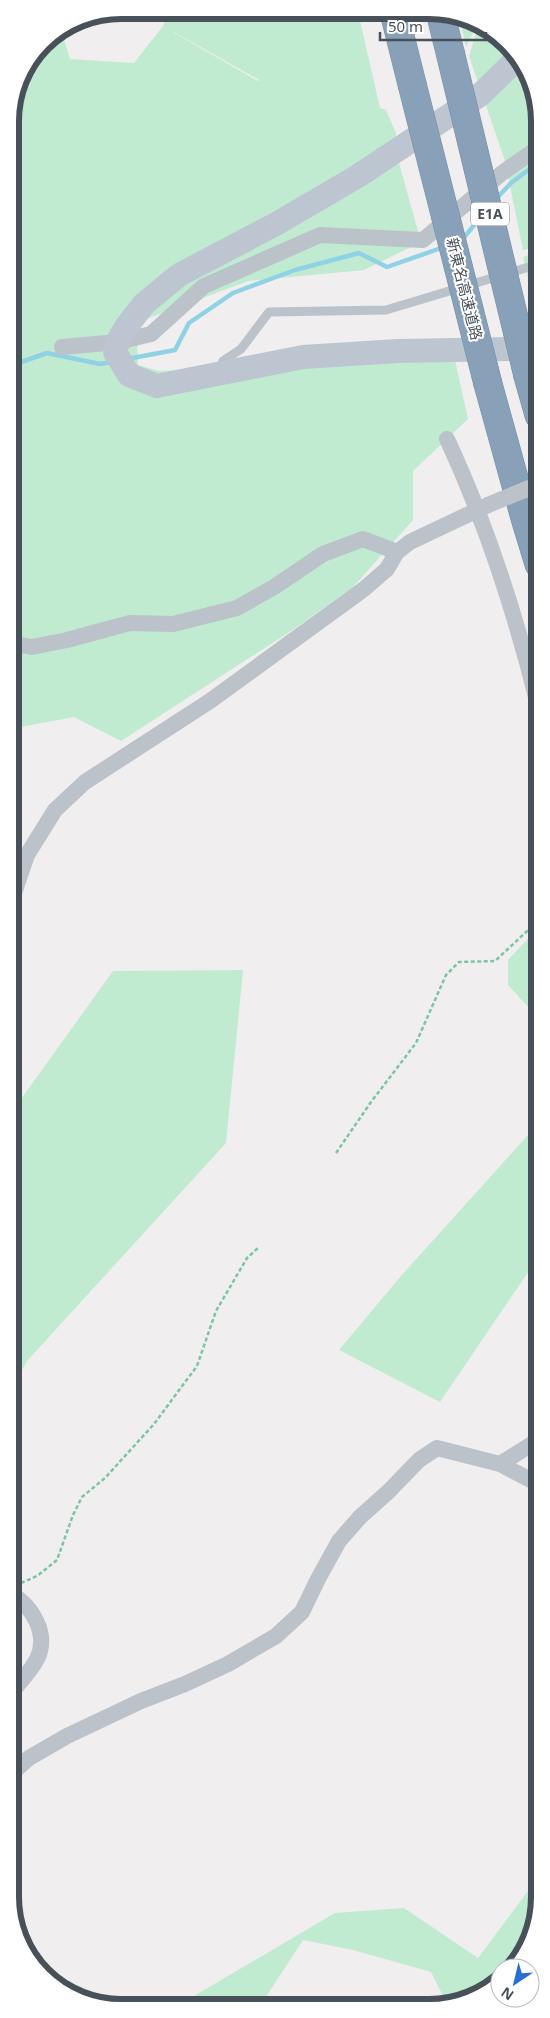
<svg xmlns="http://www.w3.org/2000/svg" width="550" height="2018" viewBox="0 0 550 2018" font-family="'Noto Sans','Noto Sans JP',sans-serif">
  <style>
    .green { fill: #c0ebd1; fill-rule: evenodd }
    .lines { fill: none; stroke-linecap: round; stroke-linejoin: round }
    .stream { stroke: #90d2e5; stroke-width: 4.5 }
    .highway-casing { stroke: #758ba5; stroke-width: 29 }
    .path { stroke: #7ac6a2; stroke-width: 2.5; stroke-dasharray: 4 2.5; stroke-linecap: butt }
    .lane { stroke: #bbc2ca; stroke-width: 9 }
    .street { stroke: #bbc2ca; stroke-width: 16 }
    .secondary { stroke: #bdc6d0; stroke-width: 24 }
    .highway { stroke: #89a0b9; stroke-width: 28 }
    .highway-bridge-casing { stroke: #758ba5; stroke-width: 29; stroke-linecap: butt }
    .street-bridge { stroke: #bbc2ca; stroke-width: 16 }
    .highway-bridge { stroke: #89a0b9; stroke-width: 28 }
    .labels { text-anchor: middle; stroke-width: 4; stroke-linejoin: round; paint-order: stroke }
    .shield { fill: #fff; stroke: #7f858c; stroke-width: 1 }
    .shield-label { font-size: 14px; font-weight: bold; fill: #48515a }
    .street-label { font-size: 15px; fill: #48515a; stroke: #fff }
    .rim { fill: none; stroke: #48515a; stroke-width: 6 }
  </style>
  <rect width="100%" height="100%" fill="#f0eeee"/>
  <path class="green" d="M168 10 358 12 380 108 386 110 396 133 397 156 421 242 364 270 248 281 136 323 138 365 159 371 451 352 455 360 468 419 413 471V520L353 587 294 629 121 741 74 717 10 729V114L21 72 43 42 61 30 70 59 134 63 163 26ZM173 32H174L261 81 256 80Z
    M459 16 476 26 466 47Z
    M478 27 508 43 539 106V246L523 250 505 161 469 56Z
    M539 252V326L523 257Z
    M539 927V1019L508 985V960Z
    M243 970 226 1143 27 1361 11 1389V1113L113 971Z
    M539 1115V1256L440 1402 339 1350 401 1276 537 1125Z
    M540 1875V1904L513 1968H500V1980L484 1993 448 2006 431 1972 353 1950 303 1940 260 2006H177L335 1913 404 1908 478 1958Z
    M38 1966 117 2004 130 2006H99L42 1975Z"/>
  <g class="lines">
    <path class="stream" d="M496 199 511 183 539 162
      M461 241 480 218
      M127 359 175 350 189 323 233 293 295 270 359 253 387 267 444 247
      M10 368 24 361 47 353 100 364 112 362"/>
    <g class="highway-casing">
      <path id="highway" d="M394 12 412 84
        M440 12 450 52
        M528 376 539 415
        M488 384 525 518 539 564"/>
    </g>
    <path class="path" d="M336 1153 371 1102 416 1043 446 975 459 962 495 961 539 920
      M21 1583 37 1576 57 1560 73 1515 82 1497 105 1478 154 1424 197 1366 216 1311 247 1258 259 1247"/>
    <path class="lane" d="M219 370 223 361 241 349 269 312 386 310 539 264"/>
    <path class="street" d="M62 347 118 342 151 334 204 286 320 235 423 240 502 173 539 147
      M447 439C486 523 517 619 539 709
      M10 643 32 647 67 640 130 623 173 624 237 608 274 587 323 554 363 539 397 552
      M11 902 27 855 55 810 85 782 210 701 364 589 387 569 397 552 410 542 488 505
      M500 1464 540 1439
      M11 1594C33 1606 49 1635 37 1659 31 1671 19 1683 11 1693
      M11 1774 29 1758 67 1736 141 1701 185 1684 228 1664 276 1636 302 1612 318 1579 339 1541 360 1517 388 1492 419 1460 437 1448 500 1464 540 1485"/>
    <path class="secondary" d="M516 60 480 95 358 176 276 224 179 275 144 304 126 327 119 339 115 352 129 375 157 386 303 357 398 351 516 349 539 350"/>
    <use href="#highway" class="highway"/>
    <g class="highway-bridge-casing">
      <path id="highway-bridge" d="M450 52 528 376
        M412 84 488 384"/>
    </g>
    <path class="street-bridge" d="M488 505 539 484"/>
    <use href="#highway-bridge" class="highway-bridge"/>
  </g>
  <g class="labels">
    <rect class="shield" x="471" y="202.5" width="38" height="23" rx="4"/>
    <g class="shield-label">
      <text x="490" y="219">E1A</text>
    </g>
    <g class="street-label">
      <text transform="translate(464 289) rotate(76)" y="5">新東名高速道路</text>
    </g>
  </g>
  <path d="M0 0H550V2018H0ZM121 19H429A102 102 0 0 1 531 121V1897A102 102 0 0 1 429 1999H121A102 102 0 0 1 19 1897V121A102 102 0 0 1 121 19Z" fill="#fff" fill-rule="evenodd"/>
  <path class="rim" d="M121 19H429A102 102 0 0 1 531 121V1897A102 102 0 0 1 429 1999H121A102 102 0 0 1 19 1897V121A102 102 0 0 1 121 19Z"/>
  <g transform="translate(515 1983) rotate(215)"><circle r="24" fill="#ffffff" stroke="#b6b9bd"/>
  <path d="M0-4L9 19L0 12L-9 19Z" fill="#276fd1"/>
  <text y="-8" font-size="14" font-weight="bold" text-anchor="middle" fill="#48515a">N</text>
  </g>
  <path d="M380 32v8h106v-8" fill="none" stroke="#48515a" stroke-width="2.5"/>
  <text x="388" y="32" font-size="15" fill="#48515a" stroke="#ffffff" stroke-width="4" paint-order="stroke">50 m</text>
</svg>
